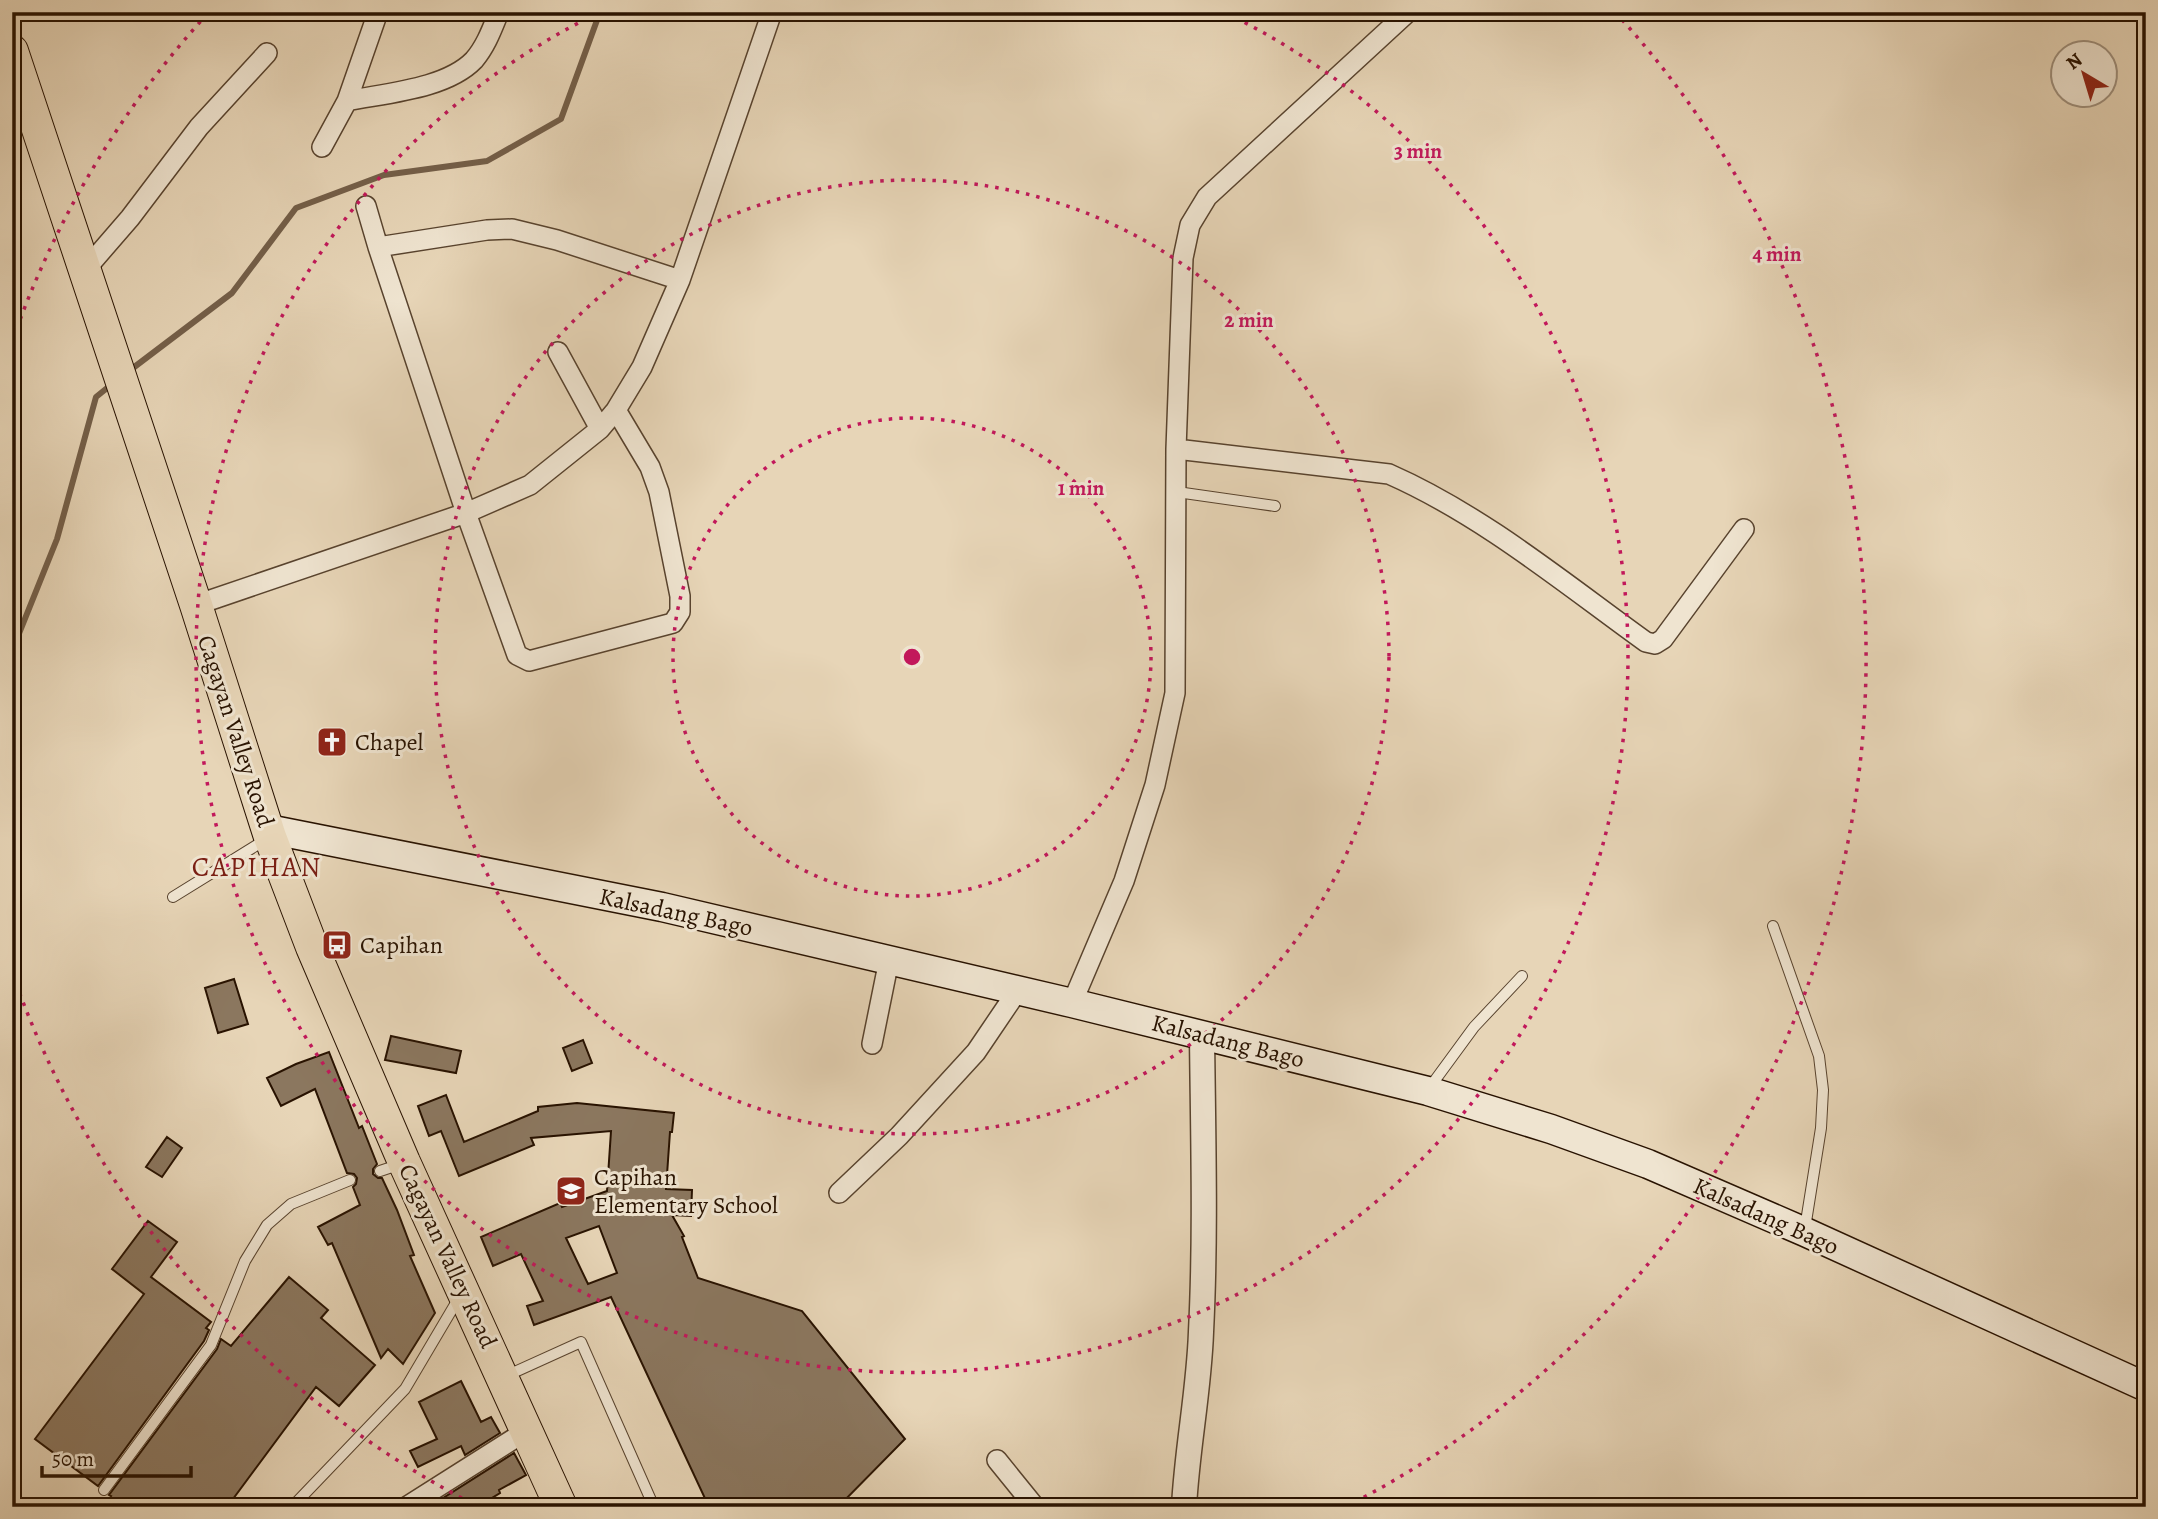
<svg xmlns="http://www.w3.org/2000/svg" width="2158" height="1519" viewBox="0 0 2158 1519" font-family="Alegreya,serif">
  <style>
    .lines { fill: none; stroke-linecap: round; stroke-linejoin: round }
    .stream { stroke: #745f49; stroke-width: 6 }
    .building { fill: #8b775f; stroke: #281200; stroke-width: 2; fill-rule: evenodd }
    .service-casing { stroke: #58432e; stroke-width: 12 }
    .minor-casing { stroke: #58432e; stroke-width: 22 }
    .tertiary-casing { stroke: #58432e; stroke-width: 27 }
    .secondary-casing { stroke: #281200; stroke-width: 31 }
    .trunk-casing { stroke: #281200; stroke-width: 34 }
    .service { stroke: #efe4d0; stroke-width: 10 }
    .minor { stroke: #efe4d0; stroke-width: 19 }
    .tertiary { stroke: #efe4d0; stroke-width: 24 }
    .secondary { stroke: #efe4d0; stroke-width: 28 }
    .trunk { stroke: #e7d5b7; stroke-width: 32 }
    .ring { fill: none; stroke: #c2185b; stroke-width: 3.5; stroke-dasharray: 3.5 7 }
    .labels { text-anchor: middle; stroke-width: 6; stroke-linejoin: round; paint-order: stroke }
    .street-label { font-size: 24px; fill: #281200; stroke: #efe4d0 }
    .poi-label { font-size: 24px; fill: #281200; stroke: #efe4d0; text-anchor: start }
    .quarter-label { font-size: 28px; letter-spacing: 2px; fill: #7a1f14; stroke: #efe4d0 }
    .centre { fill: #c2185b; stroke: #efe4d0; stroke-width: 3.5 }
    .ring-label { font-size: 21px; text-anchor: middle; font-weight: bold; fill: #c2185b; stroke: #efe4d0; stroke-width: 6; stroke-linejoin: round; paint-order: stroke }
  </style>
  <rect width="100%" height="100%" fill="#e7d5b7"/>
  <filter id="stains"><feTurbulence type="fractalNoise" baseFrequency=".00286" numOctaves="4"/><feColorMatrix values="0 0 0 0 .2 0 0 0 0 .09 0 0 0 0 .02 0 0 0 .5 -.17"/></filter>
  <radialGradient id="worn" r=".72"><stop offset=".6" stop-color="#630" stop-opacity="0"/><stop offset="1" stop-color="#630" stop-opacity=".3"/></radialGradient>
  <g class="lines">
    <path class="stream" d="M129 371 232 293 296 208 384 175 487 161 561 119 600 12
      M12 651 57 539 96 397 112 384"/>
  </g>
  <path class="building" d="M234 979 248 1024 218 1033 205 988Z
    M391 1036 461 1051 456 1073 385 1060Z
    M583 1040 592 1063 572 1071 563 1048Z
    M329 1052 359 1128 362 1126 377 1164 373 1169V1174L378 1178H382L397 1210 414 1255 410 1256 435 1313 403 1364 388 1349 381 1358 332 1243 328 1245 318 1227 360 1205 353 1187 356 1184 357 1178 354 1174 347 1173 315 1089 281 1106 267 1078 296 1064Z
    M446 1095 464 1142 538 1111V1107L577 1103 674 1113 672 1132H670L666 1189 692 1190 691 1216 672 1215 684 1236 682 1237 698 1278 802 1311 905 1439 838 1507H709L611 1297 534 1325 527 1306 543 1301 521 1254 493 1266 481 1237 560 1203 562 1207 607 1191 611 1131 531 1138 534 1145 459 1176 441 1131 429 1136 418 1106ZM599 1226 617 1273 588 1284 566 1238Z
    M167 1137 182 1148 162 1177 146 1167Z
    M148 1221 177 1242 151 1277 211 1322 206 1328 209 1330 204 1341 98 1486 35 1439 144 1294 112 1269Z
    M289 1277 328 1310 321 1318 375 1365 339 1406 316 1387 227 1507H103L111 1496 109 1495 217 1349 221 1339 231 1346Z
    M461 1381 481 1422 491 1417 500 1433 465 1455 461 1446 418 1467 410 1451 437 1439 419 1402Z
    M514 1453 526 1475 499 1490 500 1493 477 1507H429Z"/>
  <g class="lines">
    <g class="service-casing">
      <path id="service" d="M1177 492 1275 506
        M173 897 265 840
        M1773 926 1819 1056 1823 1090 1821 1128 1805 1228
        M1430 1087 1474 1027 1522 976
        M380 1171 401 1164
        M506 1376 581 1342 654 1507
        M104 1490 211 1345 245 1261 267 1225 291 1204 350 1180
        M292 1507 405 1389 460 1296"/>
    </g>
    <g class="minor-casing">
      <path id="minor" d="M347 101C386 93 446 89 474 60 486 46 492 29 499 12
        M322 147 347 101 378 12
        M366 206 378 247 466 513 517 655 529 661 673 623 680 612V596L659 492 650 467 616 410
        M378 247 487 230 512 229 557 240 680 280
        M85 270 130 218 199 127 267 53
        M558 352 600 429
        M1176 449 1389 474C1482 515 1564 583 1646 642L1655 644 1663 639 1744 529
        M196 605 466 513 530 485 600 429 616 410 642 367 680 280 772 12
        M1072 1003 1124 881 1155 785 1175 693 1176 449 1183 258 1190 225 1207 197 1408 12
        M872 1044 889 960
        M839 1193 899 1136 976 1052 1018 990
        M997 1460 1035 1507
        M406 1507 526 1431"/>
    </g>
    <g class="tertiary-casing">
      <path id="tertiary" d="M1184 1507C1187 1448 1199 1391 1201 1332 1206 1233 1203 1134 1202 1035"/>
    </g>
    <g class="secondary-casing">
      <path id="secondary" d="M268 829 662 907 1072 1003 1428 1091 1551 1129 1648 1164 1805 1232 2146 1387"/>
    </g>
    <g class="trunk-casing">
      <path id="trunk" d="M12 51 196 605 270 837 312 947 404 1162 561 1507"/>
    </g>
    <use href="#service" class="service"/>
    <use href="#minor" class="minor"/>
    <use href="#tertiary" class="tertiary"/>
    <use href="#secondary" class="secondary"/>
    <use href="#trunk" class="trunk"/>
  </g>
  <g class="ring">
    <circle cx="912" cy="657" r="239"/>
    <circle cx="912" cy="657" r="477"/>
    <path d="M1226 13A716 716 0 1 1 598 13"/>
    <path d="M471 1503A954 954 0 0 1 13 975M13 339A954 954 0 0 1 209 12M1615 12A954 954 0 0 1 1353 1503"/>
  </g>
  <defs>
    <g id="church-square" transform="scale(1.575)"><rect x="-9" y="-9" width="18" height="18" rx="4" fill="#8f2418" stroke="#efe4d0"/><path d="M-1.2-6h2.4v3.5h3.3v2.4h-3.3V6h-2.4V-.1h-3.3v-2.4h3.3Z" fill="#fff"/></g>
    <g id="bus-square" transform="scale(1.575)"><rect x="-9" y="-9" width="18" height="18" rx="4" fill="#8f2418" stroke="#efe4d0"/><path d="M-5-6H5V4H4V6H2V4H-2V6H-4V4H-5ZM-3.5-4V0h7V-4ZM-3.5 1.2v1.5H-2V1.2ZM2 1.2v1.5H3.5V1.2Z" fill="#fff"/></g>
    <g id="school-square" transform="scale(1.575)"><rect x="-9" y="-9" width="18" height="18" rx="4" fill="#8f2418" stroke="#efe4d0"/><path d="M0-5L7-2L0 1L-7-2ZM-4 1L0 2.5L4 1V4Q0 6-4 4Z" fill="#fff"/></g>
  </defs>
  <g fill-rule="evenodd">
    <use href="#church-square" x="332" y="742"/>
    <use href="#bus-square" x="337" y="945"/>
    <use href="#school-square" x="571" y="1191"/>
  </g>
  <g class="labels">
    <g class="street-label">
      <text transform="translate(236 731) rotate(72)" y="8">Cagayan Valley Road</text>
      <text transform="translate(676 912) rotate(12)" y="8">Kalsadang Bago</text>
      <text transform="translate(1228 1041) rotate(14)" y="8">Kalsadang Bago</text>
      <text transform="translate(1766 1216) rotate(24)" y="8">Kalsadang Bago</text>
      <text transform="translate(448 1256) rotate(65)" y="8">Cagayan Valley Road</text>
    </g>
    <g class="poi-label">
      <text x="355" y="750">Chapel</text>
      <text x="360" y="953">Capihan</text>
      <text x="594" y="1185">Capihan<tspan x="594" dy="28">Elementary School</tspan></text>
    </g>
    <g class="quarter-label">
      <text x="257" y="876">CAPIHAN</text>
    </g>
  </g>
  <circle cx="912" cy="657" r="10" class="centre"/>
  <g class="ring-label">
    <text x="1418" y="158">3 min</text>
    <text x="1777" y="261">4 min</text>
    <text x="1249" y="327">2 min</text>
    <text x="1081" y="495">1 min</text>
  </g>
  <rect width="2158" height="1519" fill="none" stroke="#e7d5b7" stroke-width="42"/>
  <rect x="14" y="14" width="2130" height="1491" fill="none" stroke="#281200" stroke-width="3.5"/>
  <rect x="21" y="21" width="2116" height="1477" fill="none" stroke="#281200" stroke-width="2"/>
  <g transform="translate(2084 74) rotate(322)"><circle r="33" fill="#efe4d0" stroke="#9f907d" stroke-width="2"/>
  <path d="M0-5L12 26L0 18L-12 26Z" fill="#8f2418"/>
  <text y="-10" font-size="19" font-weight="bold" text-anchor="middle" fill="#281200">N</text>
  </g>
  <path d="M42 1466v10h149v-10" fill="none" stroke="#281200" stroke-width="3.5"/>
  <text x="52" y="1466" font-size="21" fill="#281200" stroke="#efe4d0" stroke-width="5" paint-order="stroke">50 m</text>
  <rect width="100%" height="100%" filter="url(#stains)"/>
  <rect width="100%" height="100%" fill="url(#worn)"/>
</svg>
